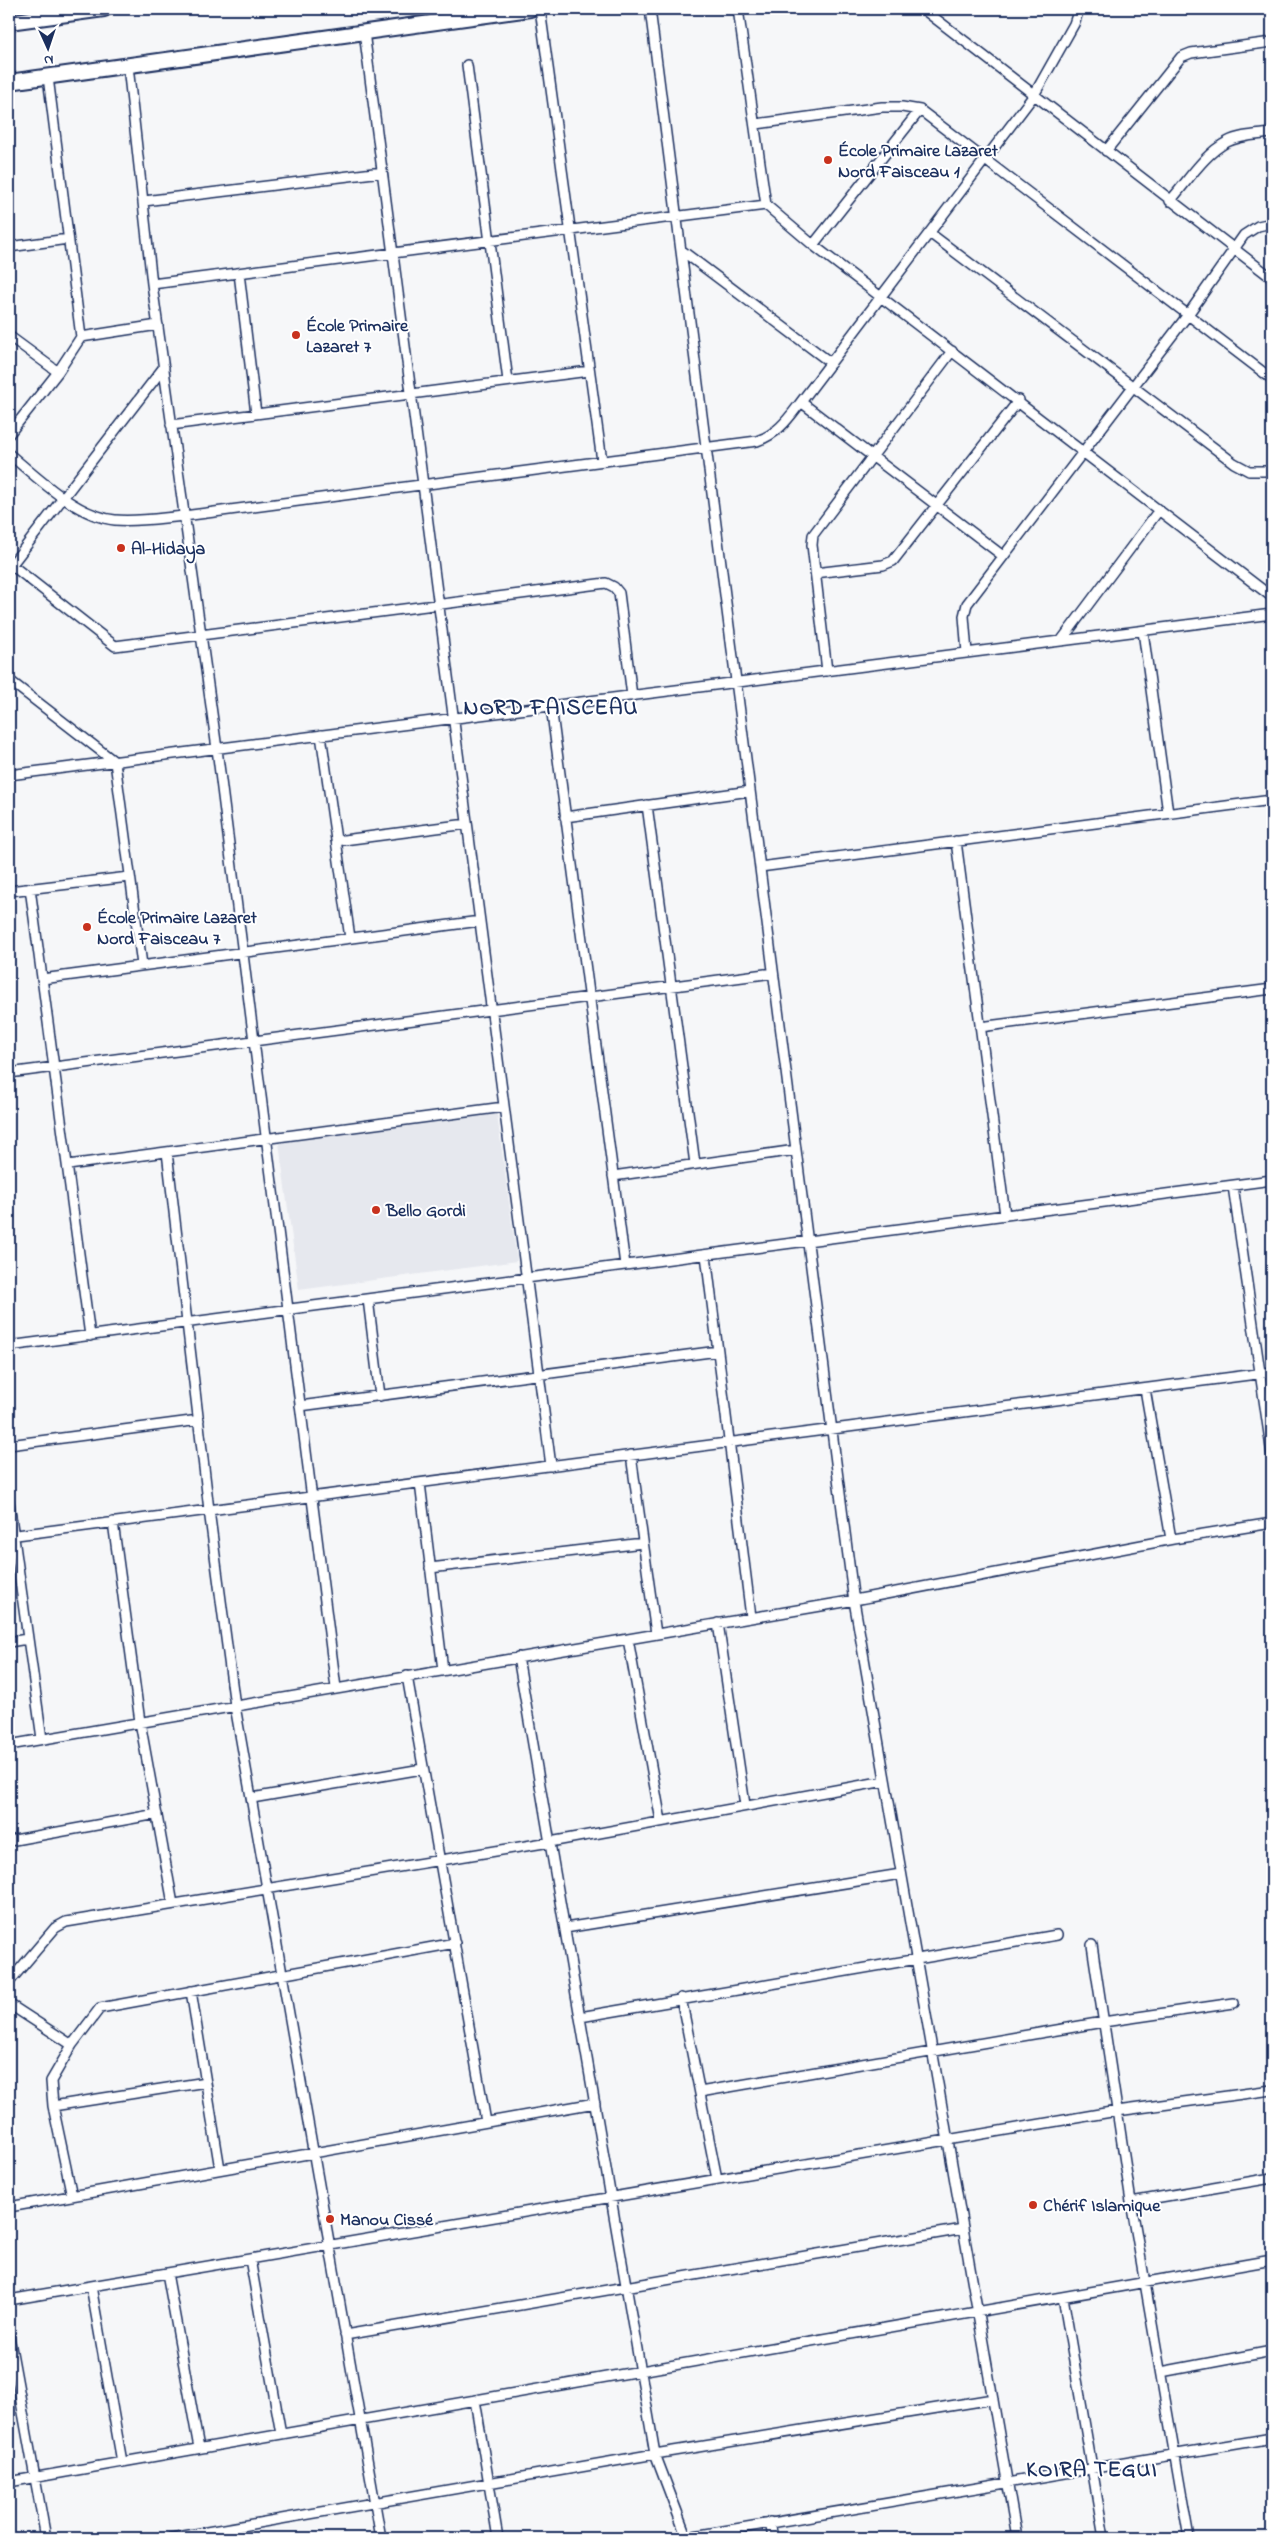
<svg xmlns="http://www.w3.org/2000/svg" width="1281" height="2547" viewBox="0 0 1281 2547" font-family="'Indie Flower',sans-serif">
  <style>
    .built { fill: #e6e8ee }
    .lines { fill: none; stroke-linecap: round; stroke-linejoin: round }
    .street-casing { stroke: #1b2f5e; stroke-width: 12 }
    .primary-casing { stroke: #1b2f5e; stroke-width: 18 }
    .street { stroke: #fff; stroke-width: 9 }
    .primary { stroke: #fff; stroke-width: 14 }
    .poi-dot { fill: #c8321e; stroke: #fff; stroke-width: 2 }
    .labels { text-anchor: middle; stroke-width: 4; stroke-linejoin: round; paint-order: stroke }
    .poi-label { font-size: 18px; font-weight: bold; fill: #1b2f5e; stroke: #fff; text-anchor: start }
    .district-label { font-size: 22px; font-weight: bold; letter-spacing: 1px; fill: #1b2f5e; stroke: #fff }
  </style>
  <rect width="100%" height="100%" fill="#f6f7f9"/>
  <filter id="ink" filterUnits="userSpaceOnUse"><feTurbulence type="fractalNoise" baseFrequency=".02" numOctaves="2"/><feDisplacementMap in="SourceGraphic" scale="10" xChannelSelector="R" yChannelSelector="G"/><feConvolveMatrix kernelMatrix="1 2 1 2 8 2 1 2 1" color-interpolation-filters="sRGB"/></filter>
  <g filter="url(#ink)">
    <path class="built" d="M497 1114 517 1261 299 1290 279 1143Z"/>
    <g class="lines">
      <g class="street-casing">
        <path id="street" d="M540 9 602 461
          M650 9 853 1595 1017 2538
          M738 9 766 205 813 245 1272 597
          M923 9 1272 278
          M364 32 551 1466
          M467 65 508 381
          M128 66 152 284 217 749 336 1688
          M48 77 81 337
          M756 124 882 107H902L920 110 1272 379
          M1106 151 1181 57 1191 53 1272 42
          M144 201 382 172
          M1170 201C1187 182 1204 154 1227 142 1240 135 1257 135 1272 133
          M931 234 1234 463 1249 471H1272
          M813 245 920 110
          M9 247 68 239
          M681 250 831 363
          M239 273 256 414
          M152 284 766 205
          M9 336 58 372
          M801 402 1003 556
          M171 425 589 371
          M9 434 58 372 81 337 158 325
          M9 454C38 478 76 516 115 520 138 522 161 518 184 516L757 441C778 434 788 419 801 402L1034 95 1074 24 1079 9
          M9 563 115 646 606 583 614 587 619 593 632 696
          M9 568 164 367
          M815 573 883 565 893 561 1019 400
          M1143 631 1168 813
          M1061 641 1159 510
          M967 653 964 616 967 604 1187 316 1244 235 1258 226 1272 223
          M827 671 812 545 813 535 952 351
          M9 680 115 762 142 965
          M551 706 625 1265
          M321 735 350 938
          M9 775 1272 614
          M647 805 695 1164
          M565 817 750 791
          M336 841 467 824
          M956 841 1005 1215
          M760 867 1272 800
          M30 888 90 1336
          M9 891 129 877
          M42 979 480 921
          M980 1027 1272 989
          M9 1073 773 973
          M167 1152 209 1510 235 1706 381 2538
          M68 1165 504 1107
          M613 1176 796 1150
          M1233 1186 1272 1455
          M706 1255 751 1617
          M368 1299 380 1396
          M9 1346 1272 1180
          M1145 1389 1171 1539
          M300 1406 718 1351
          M9 1445 199 1420
          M631 1455 656 1634
          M420 1483 443 1670
          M9 1502 42 1739
          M113 1522 140 1722 173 1904
          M9 1536 1272 1372
          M430 1568 643 1543
          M718 1623 745 1805
          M628 1639 661 1821
          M9 1642 27 1639
          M518 1657 655 2454 687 2538
          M407 1676 486 2122
          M9 1745 844 1602 1173 1539 1272 1523
          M252 1798 422 1769
          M9 1841 157 1814
          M565 1928 901 1874
          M1092 1945 1131 2202 1189 2538
          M9 1982 55 1928 66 1922 550 1842 885 1781
          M191 1991 220 2169
          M681 1998 717 2179
          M9 2004 72 2045
          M580 2017 1057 1935
          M700 2092 1103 2022 1234 2003
          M53 2106 206 2082
          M72 2196 53 2106 51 2081 72 2045 100 2008 455 1943
          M1131 2202 1272 2178
          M9 2207 595 2103
          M250 2259 281 2434
          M167 2273 199 2448
          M91 2286 122 2462
          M1063 2297 1104 2538
          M9 2300 1117 2111 1272 2090
          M345 2335 963 2229
          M9 2336 46 2538
          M1161 2372 1272 2351
          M475 2400 498 2538
          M9 2482 1272 2260
          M770 2522 773 2538
          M172 2538 655 2454 993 2399
          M682 2538 1272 2438"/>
      </g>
      <g class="primary-casing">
        <path id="primary" d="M9 22 104 9
          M9 82 530 9"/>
      </g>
      <use href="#street" class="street"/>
      <use href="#primary" class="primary"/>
    </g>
  </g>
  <g class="poi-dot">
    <circle cx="828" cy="160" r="5"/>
    <circle cx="296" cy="335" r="5"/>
    <circle cx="121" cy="548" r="5"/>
    <circle cx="87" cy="927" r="5"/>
    <circle cx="376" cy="1210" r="5"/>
    <circle cx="1033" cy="2205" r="5"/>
    <circle cx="330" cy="2219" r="5"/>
  </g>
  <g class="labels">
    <g class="poi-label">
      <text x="838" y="156">École Primaire Lazaret<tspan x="838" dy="21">Nord Faisceau 1</tspan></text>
      <text x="306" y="331">École Primaire<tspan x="306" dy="21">Lazaret 7</tspan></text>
      <text x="131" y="554">Al-Hidaya</text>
      <text x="97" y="923">École Primaire Lazaret<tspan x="97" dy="21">Nord Faisceau 7</tspan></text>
      <text x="386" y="1216">Bello Gordi</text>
      <text x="1043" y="2211">Chérif Islamique</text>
      <text x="340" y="2225">Manou Cissé</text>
    </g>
    <g class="district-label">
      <text x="551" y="714">NORD FAISCEAU</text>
      <text x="1092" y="2476">KOIRA TEGUI</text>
    </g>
  </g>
  <rect width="1281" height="2547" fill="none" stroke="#fff" stroke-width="30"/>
  <rect x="15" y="15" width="1251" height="2517" fill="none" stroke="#1b2f5e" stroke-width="2" filter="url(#ink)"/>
  <g transform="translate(48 48) rotate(177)" stroke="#ffffff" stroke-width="4" paint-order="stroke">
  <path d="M0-4L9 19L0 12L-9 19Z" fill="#1b2f5e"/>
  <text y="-8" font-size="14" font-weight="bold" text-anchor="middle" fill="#1b2f5e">N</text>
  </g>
</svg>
